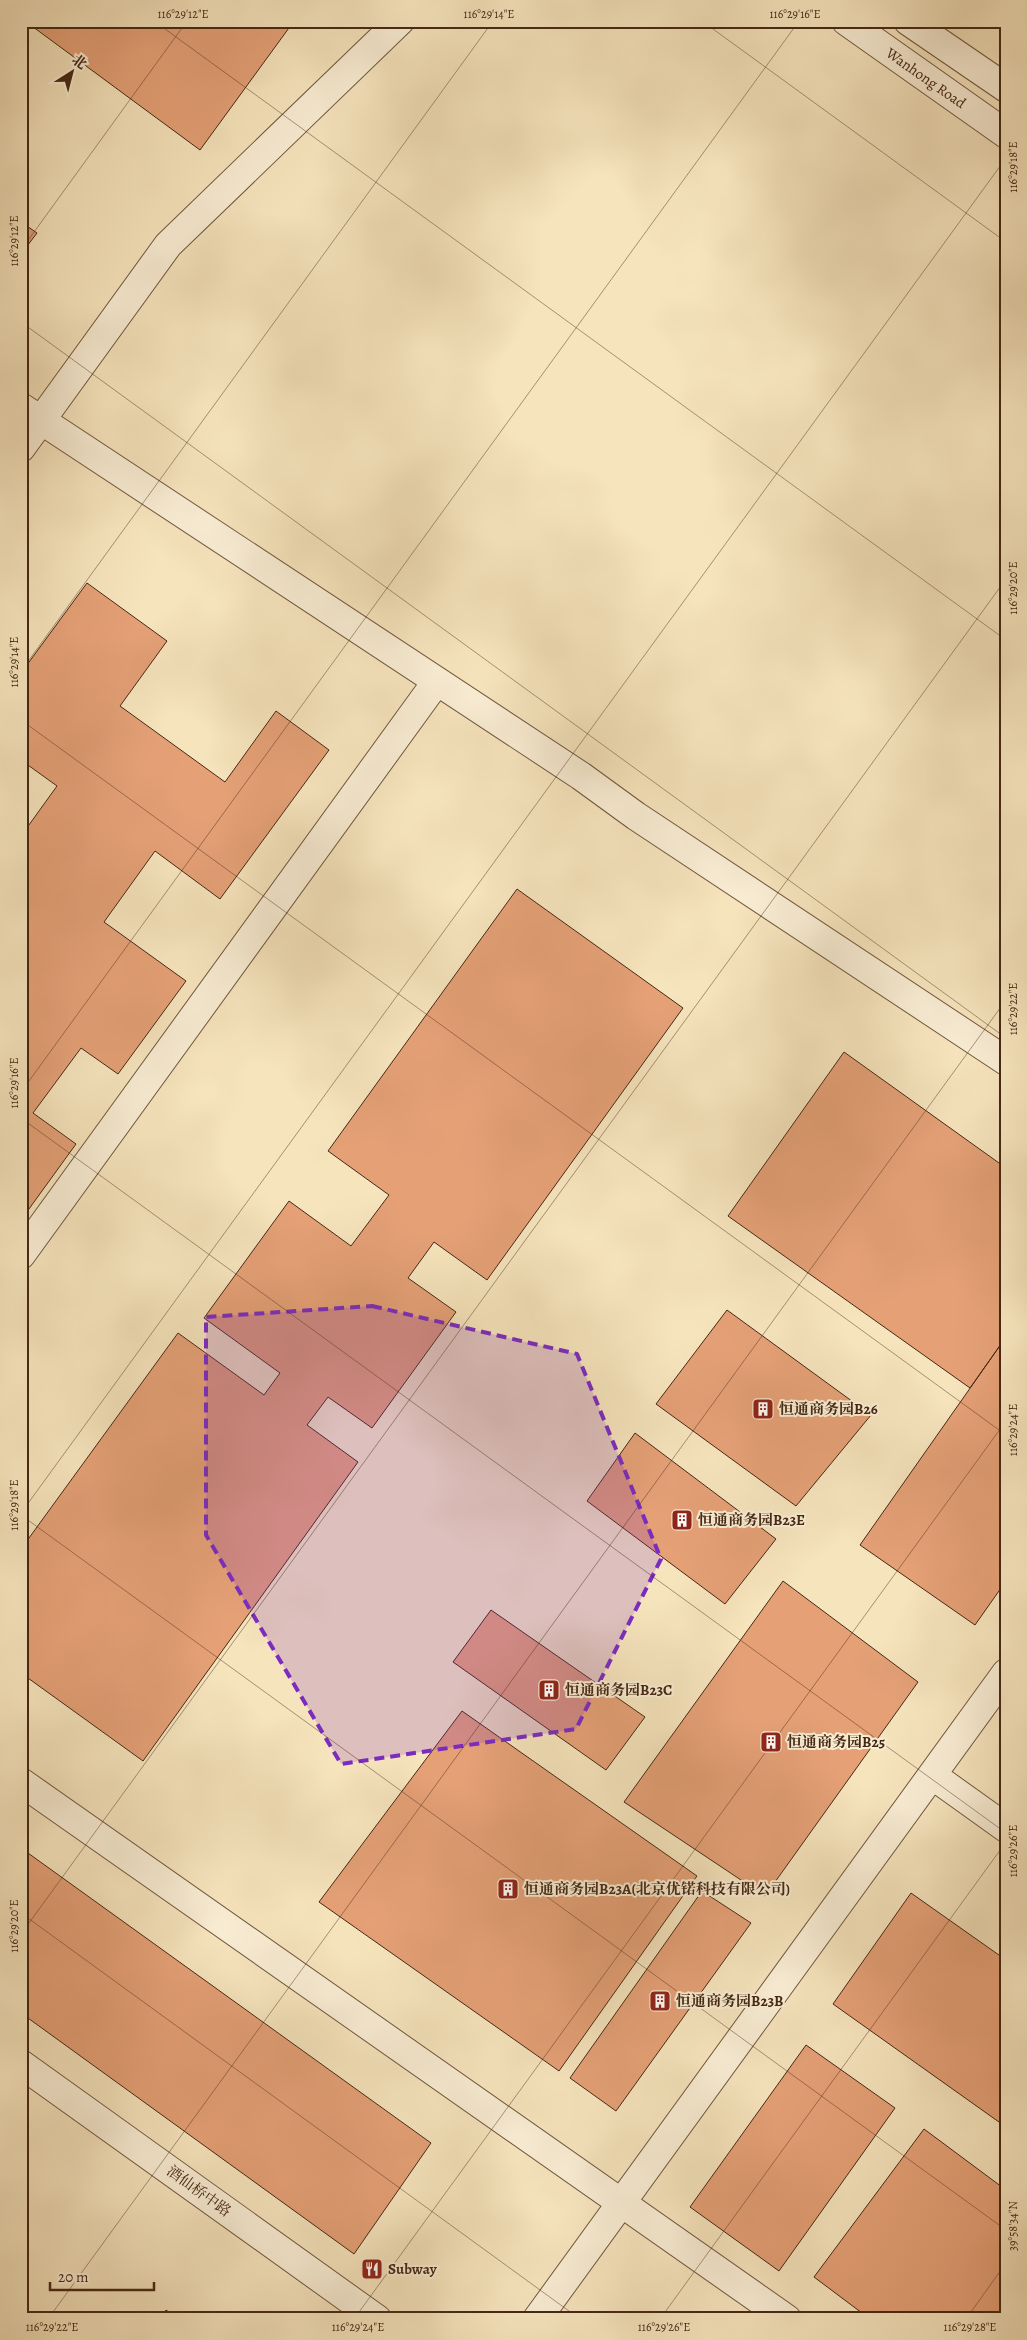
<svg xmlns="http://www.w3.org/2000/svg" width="1027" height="2340" viewBox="0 0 1027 2340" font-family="Alegreya,'Noto Serif SC',serif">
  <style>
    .building { fill: #e5a076; stroke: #452814 }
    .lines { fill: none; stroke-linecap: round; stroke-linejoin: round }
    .minor-casing { stroke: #71573e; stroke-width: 30 }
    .minor { stroke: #f9edd4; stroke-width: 28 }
    .marked { fill: #7b2cbf; fill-opacity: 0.2; stroke: #7b2cbf; stroke-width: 4; stroke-dasharray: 10 6; stroke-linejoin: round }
    .ticks { fill: none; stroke: #452814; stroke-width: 1; stroke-opacity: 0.45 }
    .labels { text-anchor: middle; stroke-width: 4; stroke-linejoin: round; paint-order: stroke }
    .street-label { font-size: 15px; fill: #452814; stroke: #f9edd4 }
    .poi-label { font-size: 15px; font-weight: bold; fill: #452814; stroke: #f9edd4; text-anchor: start }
    .neatline { fill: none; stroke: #452814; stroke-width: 2 }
    .ticks-label { font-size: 12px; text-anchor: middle; fill: #452814 }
  </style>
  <rect width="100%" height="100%" fill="#f6e4bd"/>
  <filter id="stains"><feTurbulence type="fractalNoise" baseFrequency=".004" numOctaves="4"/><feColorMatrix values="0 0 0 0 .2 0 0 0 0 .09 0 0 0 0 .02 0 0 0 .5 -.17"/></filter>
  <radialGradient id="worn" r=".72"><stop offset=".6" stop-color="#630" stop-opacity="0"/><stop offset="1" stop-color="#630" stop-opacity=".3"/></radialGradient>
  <path class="building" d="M25 21H294L200 150Z
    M21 222 37 233 21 254Z
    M87 583 167 641 120 706 225 782 276 711 329 750 220 899 155 851 104 922 186 981 118 1074 81 1048 33 1113 76 1144 21 1220V836L57 786 21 760V673Z
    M517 889 683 1008 487 1280 434 1242 408 1278 456 1312 372 1428 328 1397 307 1425 358 1462 143 1761 21 1673V1549L178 1333 264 1395 280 1373 204 1318 289 1201 351 1246 389 1195 328 1151Z
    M844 1052 1006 1168V1337L970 1388 728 1216Z
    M727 1310 871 1415 796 1506 656 1404Z
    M1006 1337V1581L975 1625 860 1545Z
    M635 1433 776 1539 725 1604 587 1501Z
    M783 1581 918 1682 765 1896 624 1802Z
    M491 1610 645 1717 606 1770 453 1662Z
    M462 1711 697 1876 559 2071 319 1902Z
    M21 1848 431 2143 354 2254 21 2013Z
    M702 1891 751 1923 616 2111 570 2078Z
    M911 1893 1006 1960V2127L833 2004Z
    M806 2045 895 2108 779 2271 690 2207Z
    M924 2129 1006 2190V2319H870L814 2277Z
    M166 2310 179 2319H159Z"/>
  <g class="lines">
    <g class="minor-casing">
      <path id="minor" d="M846 21 1006 134
        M908 21 1006 88
        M21 407 581 776 636 816 1006 1061
        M21 448 168 245 400 21
        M21 1255 437 681
        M932 1775 1006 1828
        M21 1782 787 2319
        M21 2064 377 2319
        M537 2319 1006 1673"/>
    </g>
    <use href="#minor" class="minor"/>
  </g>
  <path class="marked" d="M372 1306 577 1354 661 1559 576 1729 341 1764 206 1535V1317Z"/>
  <path class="ticks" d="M154 21 1006 640M702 21 1006 242M21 250 187 21M21 322 1006 1038M21 671 493 21M21 720 1006 1435M21 1092 799 21M21 1118 1006 1833M21 1513 1006 158M21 1515 1006 2230M21 1913 580 2319M21 1934 1006 579M21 2311 33 2319M48 2319 1006 1000M354 2319 1006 1421M660 2319 1006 1842M966 2319 1006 2263"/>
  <defs>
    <g id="building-square" transform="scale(1.125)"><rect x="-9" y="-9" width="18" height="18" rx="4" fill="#8f2418" stroke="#f9edd4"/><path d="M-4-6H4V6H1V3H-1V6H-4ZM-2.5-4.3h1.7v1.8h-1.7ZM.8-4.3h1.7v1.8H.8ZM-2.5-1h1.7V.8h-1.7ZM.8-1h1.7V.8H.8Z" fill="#fff"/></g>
    <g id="restaurant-square" transform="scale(1.125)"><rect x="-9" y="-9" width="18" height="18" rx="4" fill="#8f2418" stroke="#f9edd4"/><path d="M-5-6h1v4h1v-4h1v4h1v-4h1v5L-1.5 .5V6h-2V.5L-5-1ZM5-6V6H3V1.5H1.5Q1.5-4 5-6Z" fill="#fff"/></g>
  </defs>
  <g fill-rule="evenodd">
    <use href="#building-square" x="763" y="1409"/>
    <use href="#building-square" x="682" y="1520"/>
    <use href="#building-square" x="549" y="1690"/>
    <use href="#building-square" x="771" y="1742"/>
    <use href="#building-square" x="508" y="1889"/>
    <use href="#building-square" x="660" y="2001"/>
    <use href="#restaurant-square" x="372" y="2269"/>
  </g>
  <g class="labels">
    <g class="street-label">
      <text transform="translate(926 78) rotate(35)" y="5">Wanhong Road</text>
      <text transform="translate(199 2191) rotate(36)" y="5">酒仙桥中路</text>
    </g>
    <g class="poi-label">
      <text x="779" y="1414">恒通商务园B26</text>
      <text x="698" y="1525">恒通商务园B23E</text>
      <text x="565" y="1695">恒通商务园B23C</text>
      <text x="787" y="1747">恒通商务园B25</text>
      <text x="524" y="1894">恒通商务园B23A(北京优锘科技有限公司)</text>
      <text x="676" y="2006">恒通商务园B23B</text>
      <text x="388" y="2274">Subway</text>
    </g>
  </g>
  <rect width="1027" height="2340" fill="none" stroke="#f6e4bd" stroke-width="55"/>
  <g transform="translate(72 72) rotate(36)" stroke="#f9edd4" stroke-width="4" paint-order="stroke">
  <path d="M0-4L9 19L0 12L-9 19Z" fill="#452814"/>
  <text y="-8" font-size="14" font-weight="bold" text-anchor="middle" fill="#452814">北</text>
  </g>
  <path d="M50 2282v8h104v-8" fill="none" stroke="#452814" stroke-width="2.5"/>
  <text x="58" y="2282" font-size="15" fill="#452814" stroke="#f9edd4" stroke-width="4" paint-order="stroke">20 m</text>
  <rect x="28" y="28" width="972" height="2284" class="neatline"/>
  <g class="ticks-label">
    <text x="183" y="18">116°29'12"E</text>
    <text x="489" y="18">116°29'14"E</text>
    <text x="795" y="18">116°29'16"E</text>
    <text transform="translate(1013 167) rotate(-90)" y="4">116°29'18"E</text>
    <text transform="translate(14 241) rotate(-90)" y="4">116°29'12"E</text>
    <text transform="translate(1013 588) rotate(-90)" y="4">116°29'20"E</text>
    <text transform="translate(14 662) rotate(-90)" y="4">116°29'14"E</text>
    <text transform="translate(1013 1009) rotate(-90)" y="4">116°29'22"E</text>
    <text transform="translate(14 1083) rotate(-90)" y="4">116°29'16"E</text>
    <text transform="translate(1013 1430) rotate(-90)" y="4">116°29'24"E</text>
    <text transform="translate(14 1505) rotate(-90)" y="4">116°29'18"E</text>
    <text transform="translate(1013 1851) rotate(-90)" y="4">116°29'26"E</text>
    <text transform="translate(14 1926) rotate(-90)" y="4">116°29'20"E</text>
    <text transform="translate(1013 2226) rotate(-90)" y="4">39°58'34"N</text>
    <text x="52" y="2331">116°29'22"E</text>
    <text x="358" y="2331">116°29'24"E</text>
    <text x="664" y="2331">116°29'26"E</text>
    <text x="970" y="2331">116°29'28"E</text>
  </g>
  <rect width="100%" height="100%" filter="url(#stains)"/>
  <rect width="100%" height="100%" fill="url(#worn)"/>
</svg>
